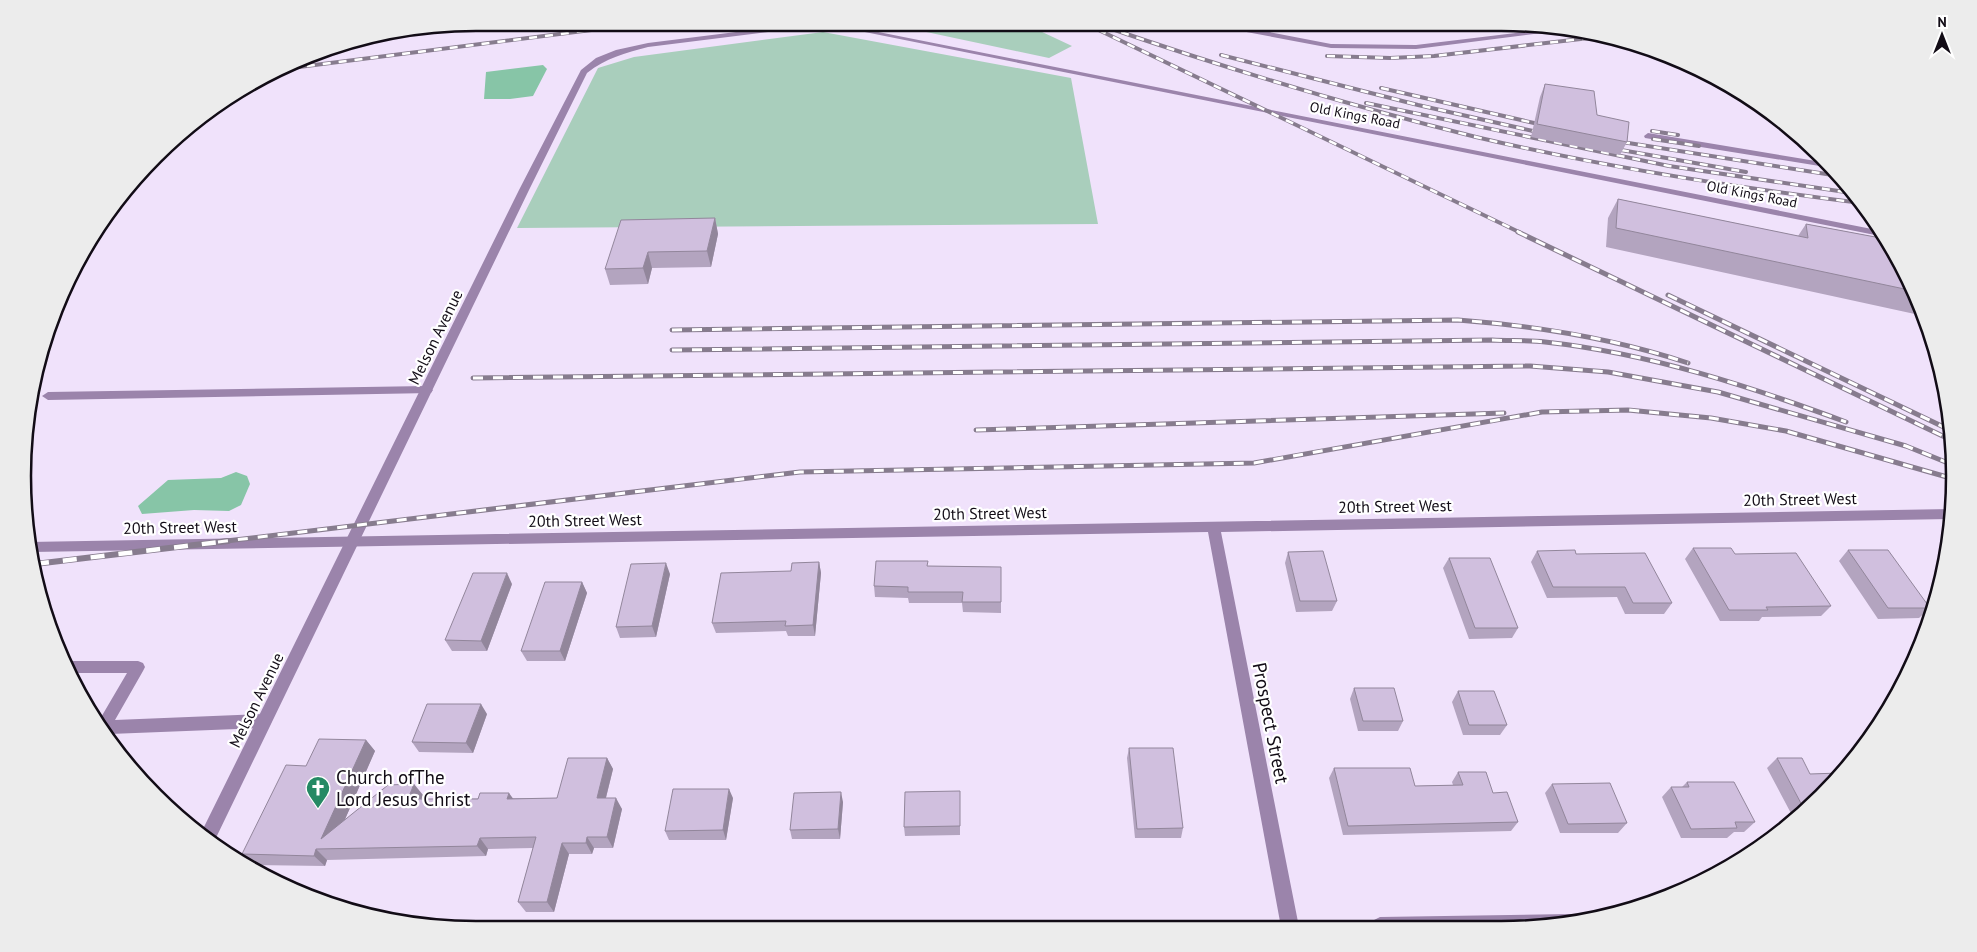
<svg xmlns="http://www.w3.org/2000/svg" width="1977" height="952" viewBox="0 0 1977 952" font-family="'PT Sans',sans-serif">
  <style>
    .green { fill: #a9cebc }
    .water { fill: #87c5a7 }
    .lines { fill: none; stroke-linecap: round; stroke-linejoin: round }
    .service { fill: #9b84ab; fill-rule: evenodd }
    .minor { fill: #9b84ab; fill-rule: evenodd }
    .tertiary { fill: #9b84ab; fill-rule: evenodd }
    .rail-far2-casing { stroke: #877c8e; stroke-width: 4 }
    .rail-far1-casing { stroke: #877c8e; stroke-width: 5 }
    .rail-casing { stroke: #877c8e; stroke-width: 6 }
    .rail-far2 { stroke: #fff; stroke-width: 2.5; stroke-dasharray: 8; stroke-linecap: butt }
    .rail-far1 { stroke: #fff; stroke-width: 3; stroke-dasharray: 10; stroke-linecap: butt }
    .rail { stroke: #fff; stroke-width: 4.5; stroke-dasharray: 14; stroke-linecap: butt }
    .wall { fill: #b3a4bf }
    .shaded-wall { fill: #92869b }
    .building { fill: #d0bfde; stroke: #92869b }
    .labels { text-anchor: middle; stroke-width: 4.5; stroke-linejoin: round; paint-order: stroke }
    .far-street-label { font-size: 14px; fill: #120c16; stroke: #fff }
    .street-label { font-size: 16px; fill: #120c16; stroke: #fff }
    .near-street-label { font-size: 19px; fill: #120c16; stroke: #fff }
    .near-poi-label { font-size: 19px; fill: #120c16; stroke: #fff; text-anchor: start }
    .rim { fill: none; stroke: #120c16; stroke-width: 2.5 }
  </style>
  <rect width="100%" height="100%" fill="#f0e2fb"/>
  <path class="green" d="M884 23H1023L1072 46 1049 58Z
    M823 32 1071 78 1098 224 517 228 598 68 634 57Z"/>
  <path class="water" d="M543 65 547 69 533 96 510 99H484L486 72Z
    M236 472 247 476 250 484 241 505 229 511 194 510 142 514 138 506 168 480 221 478Z"/>
  <g class="lines">
    <path class="service" d="M1220 23H1230L1243 27 1331 44 1416 45 1557 28 1572 29 1416 49 1331 48 1241 31Z
      M1648 133 1828 163 1832 168 1645 138 1644 136Z
      M427 386 433 390 431 393 48 400 42 396 48 392Z
      M65 661H138L143 663 145 667 143 671 115 720 264 714 269 716 272 721 269 726 264 728 110 734 100 719 127 673H68Z"/>
    <path class="minor" d="M820 23H833L1882 231 1885 237Z
      M1951 509 1950 519 1221 532 1299 927H1281L1208 532 32 552 29 542Z
      M1571 914 1577 917 1579 921 1560 926H1371L1374 920 1380 917Z"/>
    <path class="tertiary" d="M809 23H828L824 25 648 47C625 53 606 58 587 73L529 190 213 844 201 833 519 190 581 70 596 58 616 50 648 43Z"/>
    <g class="rail-far2-casing">
      <path id="rail-far2" d="M1084 23 1521 233
        M1106 27C1228 69 1351 106 1476 137 1603 167 1732 187 1861 203
        M1221 55 1418 105 1533 131
        M1327 56 1390 58 1434 56 1607 36
        M291 68 647 23
        M1381 88 1534 123
        M1366 103 1669 166 1852 193
        M1652 131 1678 135
        M1653 139 1699 146
        M1622 142 1839 176
        M1621 150 1746 172"/>
    </g>
    <g class="rail-far1-casing">
      <path id="rail-far1" d="M1518 232 1951 440
        M1668 295 1950 430
        M672 330 1458 320C1537 326 1613 338 1688 363
        M672 350 1492 340C1510 341 1528 340 1545 342 1648 353 1749 386 1846 422
        M473 378 1530 366 1608 372 1718 392 1906 446 1953 465
        M976 430 1504 413
        M218 542 800 472 1254 463 1542 412 1628 410 1711 418 1786 431 1954 479"/>
    </g>
    <g class="rail-casing">
      <path id="rail" d="M35 564 228 541"/>
    </g>
    <use href="#rail-far2" class="rail-far2"/>
    <use href="#rail-far1" class="rail-far1"/>
    <use href="#rail" class="rail"/>
  </g>
  <path class="wall" d="M476 22H482L473 29 457 26Z
    M1545 84 1627 142 1620 155 1531 137 1540 97Z
    M1618 199 1798 236 1806 224 1886 239 1920 303 1924 316 1606 247 1608 218Z
    M715 218 718 234 711 267 652 268 648 284 610 285 605 269Z
    M1693 548 1735 554 1831 606 1821 616 1762 617 1759 621H1720L1685 559Z
    M1848 550 1930 608 1919 618 1878 619 1839 561Z
    M1537 551 1576 554 1672 603 1664 614H1625L1617 597 1547 598 1531 562Z
    M1288 552 1337 601 1332 611 1296 612 1285 563Z
    M1449 558 1518 628 1512 638 1469 639 1443 568Z
    M819 562 821 573 815 636H788L786 631 716 633 712 623 791 571Z
    M928 566 1001 567V613L963 612 962 603H909L908 598 875 597 874 586Z
    M670 574 656 637 620 638 616 627Z
    M582 582 587 593 565 661H527L521 651Z
    M512 584 487 651H452L445 640Z
    M1354 688 1403 721 1398 731H1358L1350 699Z
    M1458 691 1507 725 1500 735H1463L1452 702Z
    M487 714 473 753 419 752 412 742Z
    M366 740 375 751 345 819 423 795 421 799 557 798 607 758 613 769 606 798 622 809 613 848H594L592 854H569L554 912H526L518 902 533 848 488 849 486 856 327 860 325 866 254 865 242 854 306 766Z
    M1129 748 1183 828 1181 838H1135L1127 758Z
    M1777 758 1810 774 1840 773 1794 819 1767 768Z
    M1334 768 1415 786 1453 785 1452 782 1458 772 1493 793 1518 822 1511 831 1343 835 1329 778Z
    M1687 782 1755 822 1744 832H1734L1727 838H1681L1662 797 1671 787H1682Z
    M1552 784 1627 823 1618 833H1560L1545 793Z
    M733 798 726 840H669L665 831Z
    M960 801V835L905 836 904 827Z
    M843 802 840 839H792L790 830Z"/>
  <path class="shaded-wall" d="M476 22H482L473 29 471 23Z
    M715 218 718 234 711 267 707 251Z
    M648 252 652 268 648 284 643 268Z
    M819 562 821 573 815 636 813 625Z
    M666 563 670 574 656 637 652 626Z
    M507 573 512 584 487 651 481 641Z
    M582 582 587 593 565 661 560 651Z
    M481 704 487 714 473 753 466 743Z
    M366 740 375 751 332 849 321 839Z
    M607 758 613 769 603 809 597 798Z
    M414 784 423 795 417 810 408 799Z
    M729 789 733 798 726 840 723 830Z
    M841 792 843 802 840 839 838 829Z
    M509 793 517 804 507 799Z
    M616 798 622 809 613 848 607 837Z
    M587 837 594 848 592 854 586 843Z
    M480 838 488 849 486 856 477 846Z
    M562 843 569 854 554 912 547 902Z
    M316 849 327 860 325 866 314 856Z"/>
  <path class="building" d="M1545 84 1594 91 1597 115 1629 122 1627 142 1537 124Z
    M1618 199 1808 238 1806 224 1886 239 1914 291 1616 228Z
    M715 218 707 251 648 252 643 268 605 269 621 220Z
    M1693 548H1731L1735 554 1796 553 1831 606 1766 607 1768 610H1729Z
    M1575 550 1576 554 1645 553 1672 603H1633L1625 587H1553L1537 551Z
    M1848 550H1888L1930 608H1888Z
    M1323 551 1337 601H1300L1288 552Z
    M1449 558H1490L1518 628H1475Z
    M876 561H928L927 566 1001 567V602H962L963 592H908V587L874 586Z
    M819 562 813 625 785 626 786 621 712 623 721 573 791 571 792 563Z
    M666 563 652 626 616 627 631 564Z
    M473 573H507L481 641 445 640Z
    M545 582H582L560 651H521Z
    M1354 688H1394L1403 721H1363Z
    M1458 691H1494L1507 725H1469Z
    M427 704H481L466 743 412 742Z
    M319 739 366 740 321 839 388 785 414 784 408 799H478L480 793H509L507 799 557 798 568 758H607L597 798H616L607 837H587L586 843H562L547 902H518L536 837 480 838 477 846 316 849 314 856 242 854 286 765 306 766Z
    M1129 748H1173L1183 828 1137 829Z
    M1777 758H1802L1810 774 1840 773 1804 809Z
    M1334 768H1410L1415 786 1463 785 1458 772H1486L1493 793 1507 792 1518 822 1348 826Z
    M1687 782H1734L1755 822H1735L1737 828 1691 829 1671 787H1689Z
    M1610 783 1627 823 1568 824 1552 784Z
    M673 789H729L723 830 665 831Z
    M960 791V826L904 827 905 792Z
    M841 792 838 829 790 830 794 793Z"/>
  <defs>
    <g id="church-pin" transform="scale(1.25)"><path d="M0 17L-7.5 6A9.5 9.5 0 1 1 7.5 6Z" fill="#258964" stroke="#fff"/><path d="M-1.2-6h2.4v3.5h3.3v2.4h-3.3V6h-2.4V-.1h-3.3v-2.4h3.3Z" fill="#fff"/></g>
  </defs>
  <g fill-rule="evenodd">
    <use href="#church-pin" x="318" y="788"/>
  </g>
  <g class="labels">
    <g class="far-street-label">
      <text transform="translate(1355 115) rotate(11)" y="5">Old Kings Road</text>
      <text transform="translate(1752 194) rotate(11)" y="5">Old Kings Road</text>
    </g>
    <g class="street-label">
      <text transform="translate(435 337) rotate(-64)" y="6">Melson Avenue</text>
      <text transform="translate(1800 499) rotate(-1)" y="6">20th Street West</text>
      <text transform="translate(1395 506) rotate(-1)" y="6">20th Street West</text>
      <text transform="translate(990 513) rotate(-1)" y="6">20th Street West</text>
      <text transform="translate(585 520) rotate(-1)" y="6">20th Street West</text>
      <text transform="translate(180 527) rotate(-1)" y="6">20th Street West</text>
      <text transform="translate(256 700) rotate(-64)" y="6">Melson Avenue</text>
    </g>
    <g class="near-street-label">
      <text transform="translate(1271 723) rotate(79)" y="7">Prospect Street</text>
    </g>
    <g class="near-poi-label">
      <text x="336" y="784">Church ofThe<tspan x="336" dy="22">Lord Jesus Christ</tspan></text>
    </g>
  </g>
  <path d="M0 0H1977V952H0ZM476 31H1501A445 445 0 0 1 1946 476V476A445 445 0 0 1 1501 921H476A445 445 0 0 1 31 476V476A445 445 0 0 1 476 31Z" fill="#ececec" fill-rule="evenodd"/>
  <path class="rim" d="M476 31H1501A445 445 0 0 1 1946 476V476A445 445 0 0 1 1501 921H476A445 445 0 0 1 31 476V476A445 445 0 0 1 476 31Z"/>
  <g transform="translate(1942 35)" stroke="#ffffff" stroke-width="4" paint-order="stroke">
  <path d="M0-4L9 19L0 12L-9 19Z" fill="#120c16"/>
  <text y="-8" font-size="14" font-weight="bold" text-anchor="middle" fill="#120c16">N</text>
  </g>
</svg>
